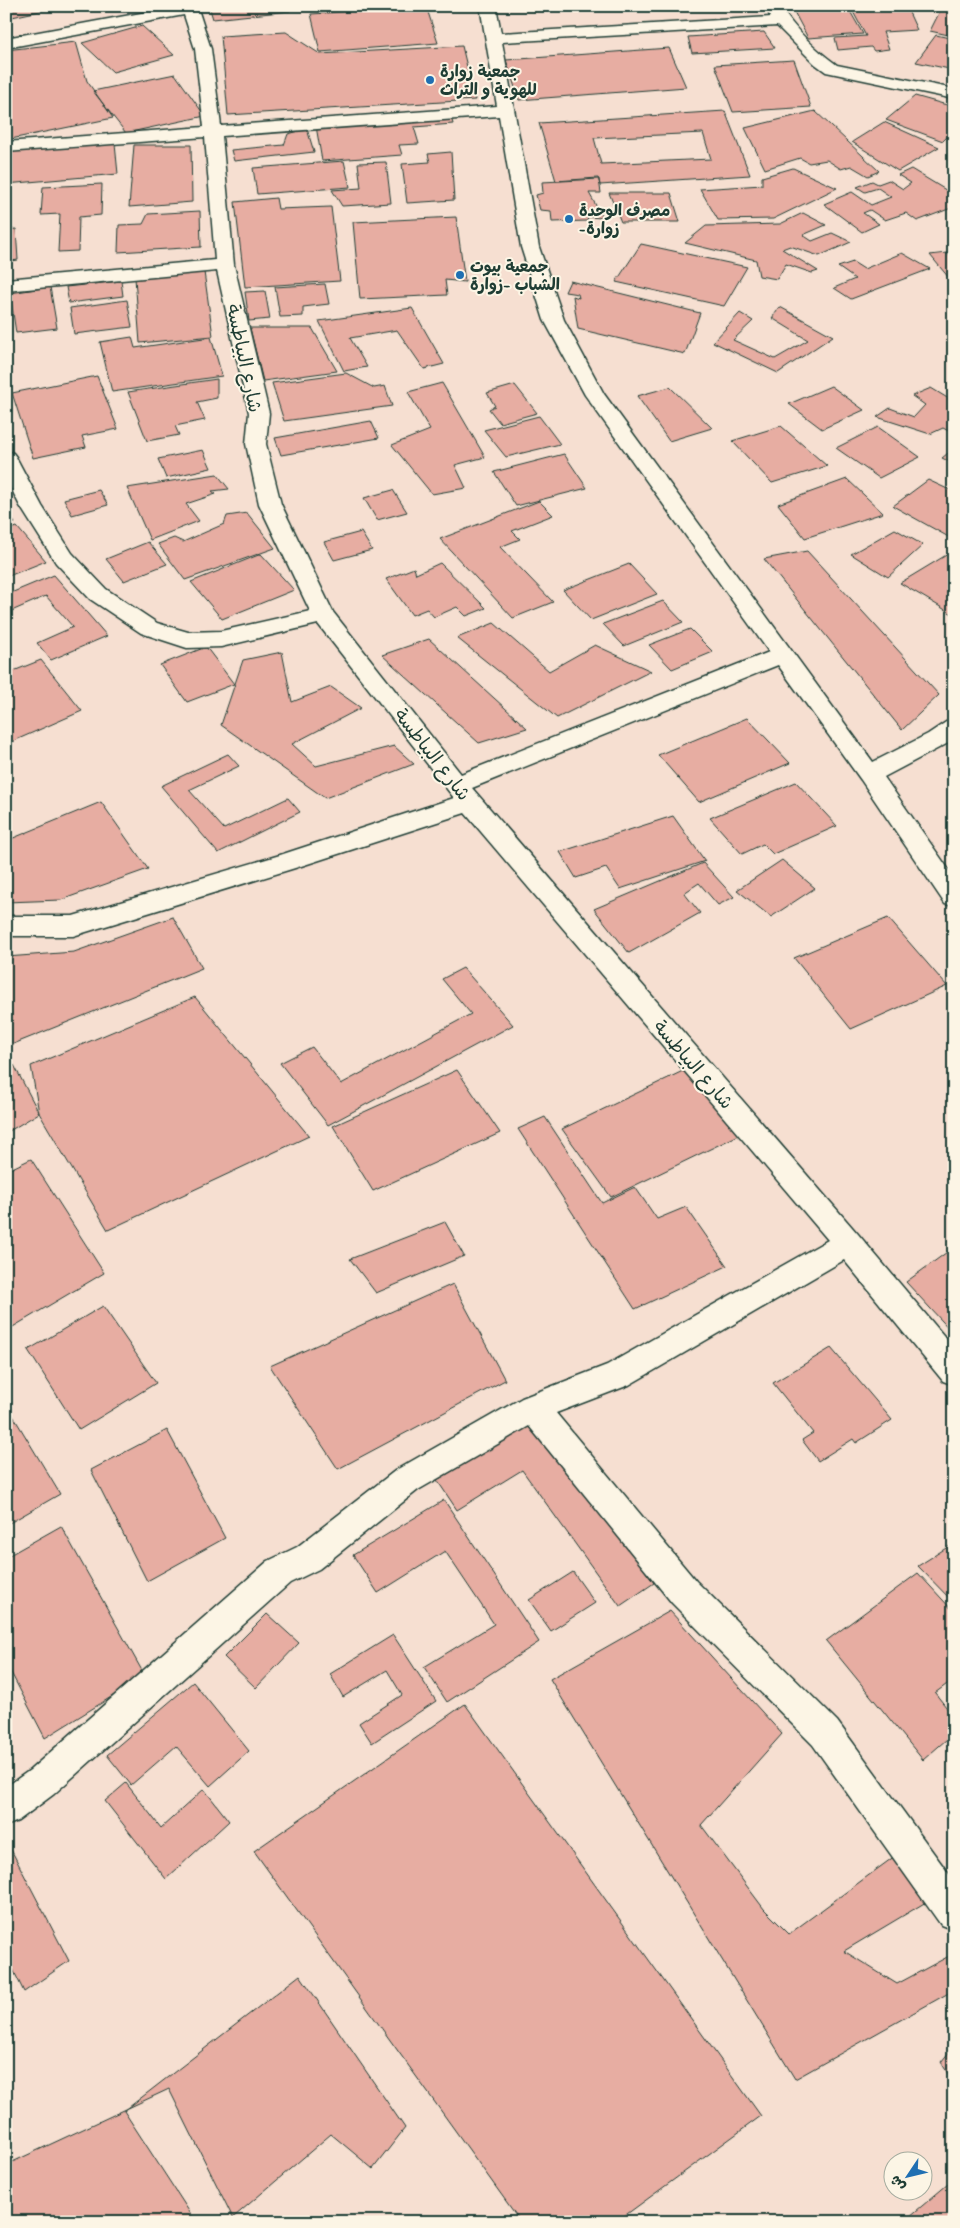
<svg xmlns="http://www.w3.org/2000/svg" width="960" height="2228" viewBox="0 0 960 2228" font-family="Mynerve,'Playpen Sans Arabic',sans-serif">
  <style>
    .building { fill: #e7ada2; stroke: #1f3d34; fill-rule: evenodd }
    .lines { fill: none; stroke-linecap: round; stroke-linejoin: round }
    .street-casing { stroke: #1f3d34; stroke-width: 3 }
    .street { fill: #fcf5e5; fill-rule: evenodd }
    .poi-dot { fill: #1f6fb2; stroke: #fcf5e5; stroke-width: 2 }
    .labels { text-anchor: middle; stroke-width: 4; stroke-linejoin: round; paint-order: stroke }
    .far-poi-label { font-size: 16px; font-weight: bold; fill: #1f3d34; stroke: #fcf5e5; text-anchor: start }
    .street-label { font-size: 19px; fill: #1f3d34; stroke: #fcf5e5 }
  </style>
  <rect width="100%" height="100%" fill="#f6dfd1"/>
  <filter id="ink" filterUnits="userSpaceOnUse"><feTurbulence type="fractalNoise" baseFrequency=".02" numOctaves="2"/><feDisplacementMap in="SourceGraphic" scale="10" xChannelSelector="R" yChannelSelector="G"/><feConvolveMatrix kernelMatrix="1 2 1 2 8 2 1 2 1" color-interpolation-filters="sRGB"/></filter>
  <g filter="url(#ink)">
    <path class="building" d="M6 6H57L58 7 12 17Z
      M209 6H288L290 11 213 19Z
      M426 6 438 43 320 52 311 14Z
      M791 6H847L863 34 808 38Z
      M850 6H906L917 30 883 32 889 49 874 51 871 47 838 50 835 38 866 36Z
      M941 9 954 12 953 36 930 31Z
      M142 26 174 55 113 72 82 43Z
      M286 32 320 54 462 46 475 100 228 115 221 36Z
      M764 32 775 48 692 53 688 37Z
      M936 35 954 39V70L916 62Z
      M76 42 87 81 113 118 6 140V50Z
      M669 48 686 87 519 100 506 60Z
      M794 60 811 107 733 112 715 65Z
      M175 74 205 116 126 133 93 91Z
      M915 96 954 107V130L943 141 886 120Z
      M725 111 750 175 600 185 598 178 556 181 539 123ZM703 133 711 159 601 164 594 138Z
      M815 111 879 171 868 176 851 166 841 169 827 160 809 163 800 158 765 169 745 128Z
      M451 117 453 124 414 127 419 144 399 145 402 155 322 161 316 126Z
      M884 122 939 147 898 171 852 142Z
      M307 129 314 152 234 161 231 150 284 145 288 134Z
      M115 144 118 174 6 184V152Z
      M134 145H191L192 202 129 207Z
      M451 152 454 200 407 203 402 164 430 162 428 154Z
      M344 161 350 187 257 194 253 168Z
      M386 162 391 203 342 206 332 190 361 188 358 163Z
      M793 168 837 188 773 219 718 220 700 189 762 185V177Z
      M911 169 954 195V207L917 221 906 213 885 220 870 210 863 213 879 224 862 232 824 204 852 192 871 205 891 197 878 188 865 192 857 187 872 181 878 184 889 180 903 189 911 183 898 175Z
      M599 179 601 193H589L603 218 587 217 588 221 552 222 551 211 540 210 536 195 543 193 542 182Z
      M102 184 101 215 79 217 78 251 58 252 60 214 41 215 43 187Z
      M609 193H671L680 222H621Z
      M276 198 278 209 331 207 340 281 245 287 235 202Z
      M200 211 201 247 118 252 119 225 143 224 148 214Z
      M803 213 826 225 803 235 812 241 832 233 851 242 819 256 790 246 782 249 818 271 812 273 786 264 777 279 759 276 756 260 685 243 706 226 780 224Z
      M456 217 465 282 445 280 447 295 360 299 353 222Z
      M16 229 18 260 6 262V230Z
      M641 244 747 267 724 306 616 282Z
      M902 253 930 269 851 299 834 288 855 279 838 267 853 262 864 269Z
      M947 253 954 261V284L930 255Z
      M204 272 213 336 140 343 135 278Z
      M121 281 123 296 69 303 66 287Z
      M570 281 700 313 685 354 578 329 573 296 579 298 578 294 565 292Z
      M325 284 329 304 303 307V316L280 317 275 287Z
      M50 287 57 328 16 333 10 293Z
      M265 291 270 319 249 321 245 292Z
      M127 300 132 327 74 334 70 308Z
      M780 307 833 336 778 373 713 342 740 313 753 321 733 340 775 359 808 340 772 318Z
      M412 308 444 364 424 369 397 330 350 338 367 367 344 371 319 321Z
      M250 328H312L337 371 263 381Z
      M132 337 135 348 211 337 222 376 112 392 100 342Z
      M346 373 374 388 385 386 392 406 284 421 272 383Z
      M97 376 118 429 82 436 86 447 33 458 12 393Z
      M217 379V398L197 402 205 420 175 426 179 435 147 441 128 392Z
      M442 383 485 457 455 465 466 488 432 494 392 445 430 430 408 392Z
      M515 385 537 413 500 423 489 409 495 406 487 393Z
      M831 386 864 410 822 429 789 404Z
      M670 387 712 428 669 441 637 396Z
      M931 388 954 402V434L943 428 930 434 877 417 890 408 914 417 925 405 912 396Z
      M539 416 560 444 506 457 484 430Z
      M371 421 379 438 281 455 275 438Z
      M781 426 827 466 772 483 732 441Z
      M878 427 920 457 879 478 836 448Z
      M953 449H954V464L942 458Z
      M203 450 211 468 166 478 158 459Z
      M564 454 587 488 516 506 494 472Z
      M217 474 229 489 212 491 216 494 186 504 199 521 150 540 127 488Z
      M847 479 883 513 805 538 778 504Z
      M928 480 954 492V540L893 506Z
      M99 490 108 505 72 515 64 499Z
      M393 490 407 512 377 520 364 498Z
      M539 501 553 515 512 531 520 539 500 547 553 602 513 618 440 539Z
      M6 512 15 523 6 526Z
      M247 513 275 548 185 580 158 544 174 538 183 542 224 524 227 516Z
      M17 527 46 561 6 577V531Z
      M895 529 923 545 888 577 851 554Z
      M361 532 372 550 334 560 324 542Z
      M148 542 167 564 124 581 106 559Z
      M807 551 939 695 902 730 764 559Z
      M261 554 294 590 222 619 191 582Z
      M948 554 954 557V615L900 583Z
      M440 563 486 608 466 616 457 607 434 617 427 609 412 615 386 579 414 568 416 574Z
      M629 564 657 594 591 620 563 590Z
      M54 575 107 636 51 660 37 643 73 627 46 596 7 613 6 595Z
      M663 601 683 622 624 646 603 624Z
      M494 623 549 671 595 645 651 671 557 718 457 638Z
      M690 629 713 652 672 669 649 645Z
      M429 639 527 728 479 743 382 655Z
      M206 647 234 684 187 702 160 665Z
      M282 652 292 702 331 687 361 708 292 744 316 766 394 746 414 764 325 798 221 725 243 660Z
      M41 660 82 711 9 743 6 739V674Z
      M747 718 790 763 699 802 658 755Z
      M228 754 239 766 189 790 224 829 288 798 300 812 218 853 161 786Z
      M796 782 837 826 773 854 763 844 742 854 710 818Z
      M101 802 148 869 61 900 6 902V841Z
      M673 816 705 861 620 889 606 868 576 878 560 852Z
      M782 860 815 888 771 917 737 890Z
      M703 863 734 897 718 905 699 883 684 893 700 913 629 953 594 909Z
      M173 917 202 968 6 1047V957L74 952Z
      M888 918 947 986 851 1029 794 958Z
      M463 968 513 1025 328 1125 280 1063 312 1047 341 1084 471 1014 442 979Z
      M195 997 309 1136 108 1230 39 1113 31 1066Z
      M14 1065 39 1113 6 1133V1069Z
      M687 1069 739 1135 611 1197 562 1129Z
      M457 1070 500 1133 373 1191 333 1126Z
      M545 1117 602 1203 635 1187 657 1219 686 1207 727 1266 635 1309 518 1129Z
      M31 1159 104 1273 6 1331V1171Z
      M445 1222 464 1256 376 1293 350 1259Z
      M954 1247V1334L906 1282Z
      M453 1284 505 1380 338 1469 270 1366Z
      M103 1306 156 1383 79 1430 28 1350Z
      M831 1348 892 1420 856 1443 853 1439 818 1461 802 1440 813 1433 773 1383Z
      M6 1404 60 1494 6 1525Z
      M536 1421 654 1583 620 1606 522 1470 457 1510 437 1480Z
      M167 1430 225 1538 147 1581 91 1470Z
      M444 1500 539 1642 447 1702 424 1667 494 1624 445 1551 378 1593 353 1555Z
      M61 1526 145 1676 45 1738 6 1663V1557Z
      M954 1543V1603L918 1566Z
      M573 1572 595 1603 551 1631 529 1600Z
      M918 1573 954 1612V1679L935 1693 954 1717V1733L923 1760 826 1641Z
      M670 1611 782 1734 701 1825 764 1909 789 1934 895 1856 926 1902 844 1951 897 1984 951 1955 954 1961V1990L795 2079 550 1679Z
      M267 1614 299 1643 256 1688 224 1657Z
      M393 1635 436 1701 372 1743 359 1723 402 1695 387 1670 343 1697 330 1674Z
      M193 1682 249 1751 210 1786 176 1746 131 1785 107 1755Z
      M465 1704 761 2116 616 2222H521L254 1851Z
      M126 1783 161 1828 204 1789 229 1821 166 1879 105 1801Z
      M6 1840 69 1961 24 1992 6 1955Z
      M300 1975 405 2128 373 2169 331 2134 228 2222H196L124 2111Z
      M954 2046V2084L941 2062Z
      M169 2089 235 2222H6V2165Z
      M954 2179V2222H903Z"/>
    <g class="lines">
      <g class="street-casing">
        <path id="street" d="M179 6H197L211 49 221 126 497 106 480 6H496L501 33 771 17 764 6H780C794 29 816 50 837 65L954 89V99L826 72 815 64 777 26 502 42 539 247 564 320 604 394 873 762 928 734 946 722 954 720V740L884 777 954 877V906L945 904 861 780 778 665 472 788 858 1234 954 1348V1385L943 1381 844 1260 629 1385 556 1413 696 1581 837 1721 954 1881V1930L941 1925 813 1745 672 1603 529 1426 418 1490 319 1569 290 1583 54 1794 18 1821 6 1826V1787L30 1770 268 1561 297 1547 396 1470 522 1398 607 1365 828 1240 465 813 295 868 73 936H6V916H73L280 855 454 798 318 624 221 647 187 648 141 633 90 599 56 563 20 506 6 478V451L13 453 16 457 42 506 72 553 106 589 157 623 188 632 221 631 310 611 259 504 246 444 249 413 217 271 6 291V279L215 260 205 137 6 152V142L204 127 195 49 184 15 6 48V38ZM499 116 521 247 544 320 585 395 769 652 461 774 333 612 281 504 266 444 269 413 234 265 222 136Z"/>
      </g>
      <use href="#street" class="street"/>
    </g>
  </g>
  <g class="poi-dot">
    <circle cx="430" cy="80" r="5"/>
    <circle cx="569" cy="219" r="5"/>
    <circle cx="460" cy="275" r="5"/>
  </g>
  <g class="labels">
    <g class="far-poi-label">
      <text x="440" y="77">جمعية زوارة<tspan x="440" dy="18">للهوية و التراث</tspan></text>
      <text x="579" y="216">مصرف الوحدة<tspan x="579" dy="18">-زوارة</tspan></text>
      <text x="470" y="272">جمعية بيوت<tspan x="470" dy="18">الشباب -زوارة</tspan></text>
    </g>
    <g class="street-label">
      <text transform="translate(245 358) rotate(78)" y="7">شارع البياطسة</text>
      <text transform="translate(433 754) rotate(52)" y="7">شارع البياطسة</text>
      <text transform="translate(694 1064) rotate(49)" y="7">شارع البياطسة</text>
    </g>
  </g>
  <rect width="960" height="2228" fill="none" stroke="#fcf5e5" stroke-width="25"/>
  <rect x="12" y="12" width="935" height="2203" fill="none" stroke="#1f3d34" stroke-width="2" filter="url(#ink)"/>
  <g transform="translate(908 2176) rotate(235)"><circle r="24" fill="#fcf5e5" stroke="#a4ab9e"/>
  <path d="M0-4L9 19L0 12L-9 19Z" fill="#1f6fb2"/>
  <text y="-8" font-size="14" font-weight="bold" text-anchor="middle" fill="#1f3d34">ش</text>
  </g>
</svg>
